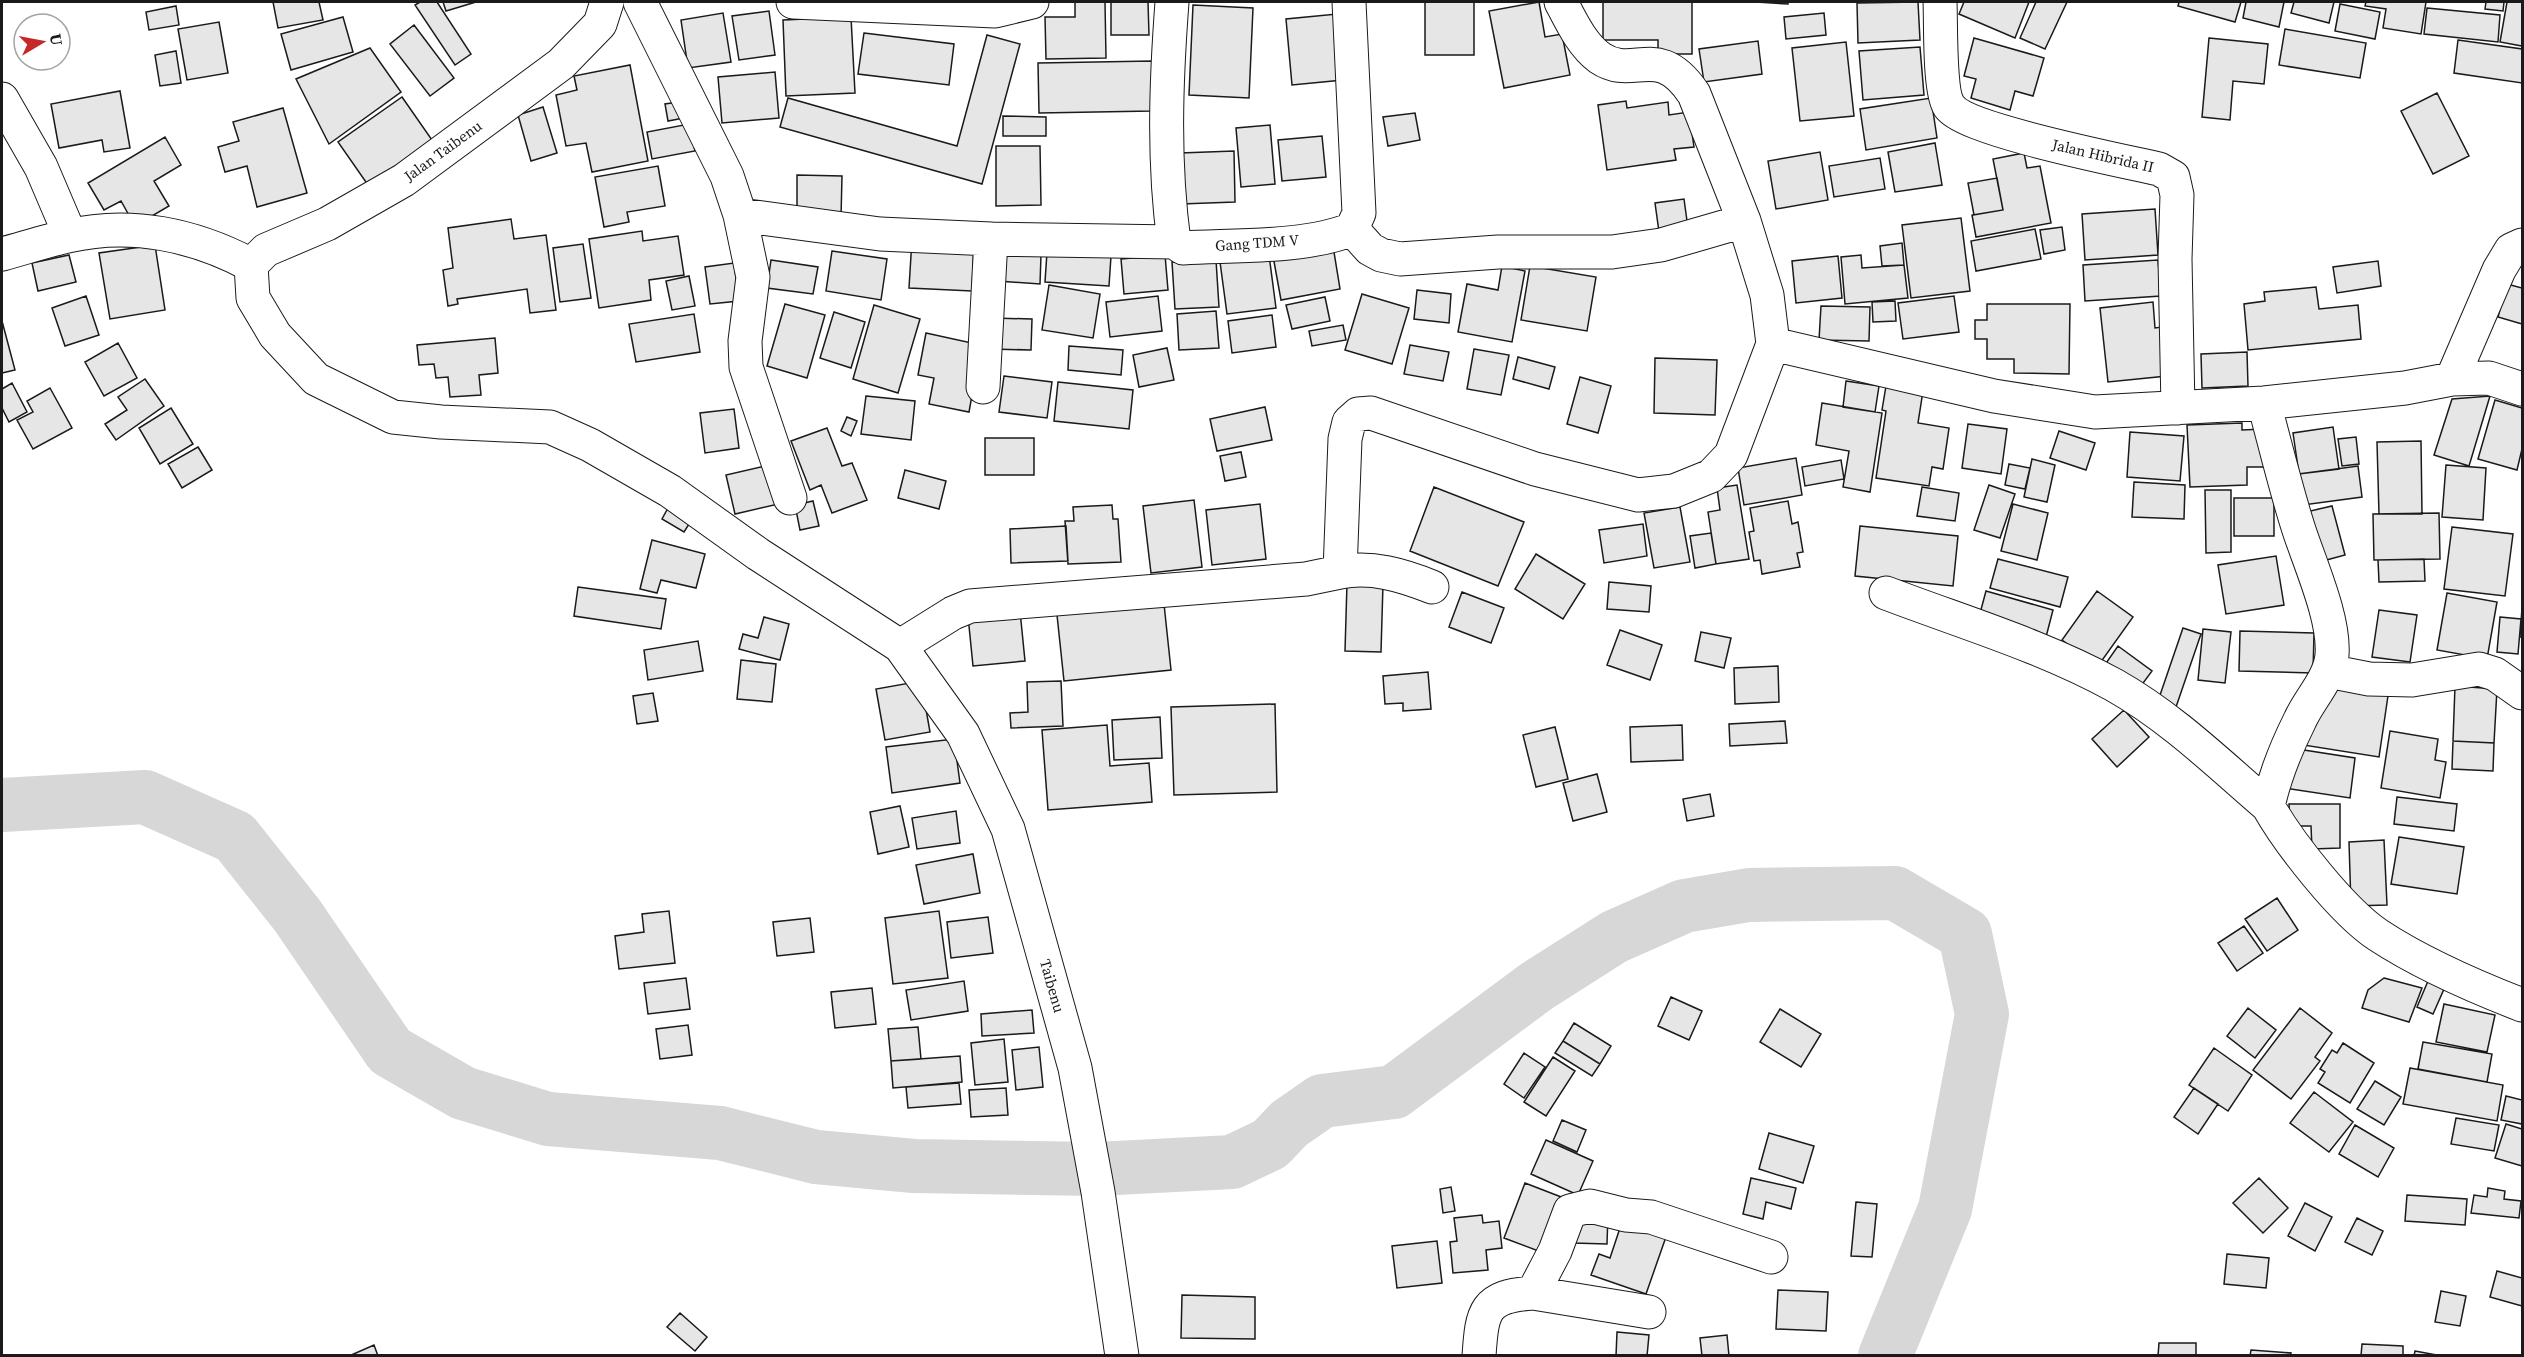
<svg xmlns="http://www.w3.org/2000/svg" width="2524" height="1357" viewBox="0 0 2524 1357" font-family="'Source Serif 4',serif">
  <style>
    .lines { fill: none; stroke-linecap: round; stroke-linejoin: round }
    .river { stroke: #d7d7d7; stroke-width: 54 }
    .building { fill: #e6e6e6; stroke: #1a1a1a; stroke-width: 1.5 }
    .minor-casing { stroke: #1a1a1a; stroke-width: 35 }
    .major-casing { stroke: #1a1a1a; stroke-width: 35 }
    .minor { stroke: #fff; stroke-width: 33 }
    .major { stroke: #fff; stroke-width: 33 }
    .labels { text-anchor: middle; stroke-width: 4.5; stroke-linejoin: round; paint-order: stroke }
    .street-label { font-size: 15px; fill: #1a1a1a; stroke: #fff }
  </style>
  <rect width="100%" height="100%" fill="#fff"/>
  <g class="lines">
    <path class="river" d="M2 805 145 797 235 837 297 915 390 1051 463 1093 548 1119 720 1133 816 1157 914 1166 1097 1169 1232 1162 1270 1144 1289 1124 1322 1101 1394 1092 1537 986 1614 937 1684 906 1749 895 1895 893 1965 934 1982 1014 1945 1209 1885 1356"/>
  </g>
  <path class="building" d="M273 2H319L323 20 278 28Z
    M420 2H437L471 54 455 65 415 5Z
    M443 2H476L446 11Z
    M1075 2H1105L1106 58 1046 59 1045 17H1075Z
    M1111 2H1148L1149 35H1111Z
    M1425 2H1474V55H1425Z
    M1539 2 1545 37 1562 34 1570 75 1504 88 1489 11Z
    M1603 2H1692V54H1658V40H1603Z
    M1756 2H1788V4Z
    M1918 2 1920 40 1858 43 1857 3Z
    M1964 2H2029L2015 38 1959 14Z
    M2036 2H2067L2045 49 2020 38Z
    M2179 2H2241L2235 22 2178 6Z
    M2246 2H2284L2279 27 2243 18Z
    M2294 2H2334L2329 23 2291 13Z
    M2366 2H2426L2421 34 2383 28 2386 9 2365 6Z
    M2486 2H2504L2503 11 2485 9Z
    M2507 2H2522V46L2500 42Z
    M2340 4 2380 12 2375 39 2335 31Z
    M1193 5 1253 8 1249 98 1189 95Z
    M176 6 179 25 149 30 146 12Z
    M2427 8 2500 15 2498 42 2424 34Z
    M769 11 775 55 739 60 732 16Z
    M723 13 731 62 688 68 681 20Z
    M1824 13 1826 35 1786 39 1784 17Z
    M1337 14 1343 80 1292 85 1286 19Z
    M343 17 353 52 291 70 281 34Z
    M851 17 855 93 786 96 783 20Z
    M219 22 228 73 187 80 178 29Z
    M414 25 454 78 430 96 390 44Z
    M2285 29 2366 43 2360 78 2279 65Z
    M864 33 954 44 949 85 858 74Z
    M987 35 1020 44 982 184 780 127 788 98 957 146Z
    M1974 38 2044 58 2033 96 2015 91 2010 110 1971 98 1976 79 1964 76Z
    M2209 38 2268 44 2264 84 2233 81 2230 120 2202 117Z
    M2458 40 2522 49V83L2454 73Z
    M1758 41 1762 74 1704 82 1699 49Z
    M1846 42 1854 116 1800 121 1792 48Z
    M1920 47 1924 95 1863 100 1859 51Z
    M370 48 401 92 329 144 296 79Z
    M176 51 181 83 160 86 155 55Z
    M1152 61V111L1039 113 1038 63Z
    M630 65 648 161 592 172 586 143 566 146 556 95 577 90 574 76Z
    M775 72 779 118 722 123 718 77Z
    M120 91 130 148 104 152 102 140 59 148 51 104Z
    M2437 93 2469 156 2433 174 2401 111Z
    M402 97 432 140 368 185 338 142Z
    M1931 98 1937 138 1866 150 1860 109Z
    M685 101 689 117 668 121 665 104Z
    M1626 101 1627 108 1668 102 1669 115 1689 112 1694 147 1674 149 1676 160 1607 170 1598 105Z
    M543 107 557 153 531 161 518 115Z
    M283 108 307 193 257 207 247 166 225 172 218 147 239 141 233 122Z
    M1415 113 1420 140 1388 146 1383 117Z
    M1003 116 1046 117V136H1003Z
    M689 124 695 151 652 159 647 132Z
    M1270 125 1275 184 1241 187 1236 128Z
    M1322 136 1326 177 1282 181 1278 140Z
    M165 137 181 165 154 181 169 206 135 226 121 201 104 210 88 183Z
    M1935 143 1942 185 1895 192 1888 152Z
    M996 146H1040L1041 205 996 206Z
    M1234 151 1235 202 1181 204 1180 153Z
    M1820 152 1828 200 1776 209 1768 161Z
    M2024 153 2027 168 2040 166 2051 223 1976 237 1972 215 2003 210 1993 159Z
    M1880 158 1885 189 1834 197 1829 166Z
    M658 166 665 206 627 212 629 222 604 227 595 177Z
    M797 175 842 176 841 218H797Z
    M1997 178 2003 210 1974 215 1968 183Z
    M1684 199 1688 228 1659 232 1655 203Z
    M2155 209 2158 255 2085 260 2082 214Z
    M1961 218 1970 291 1911 298 1902 225Z
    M511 219 514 239 546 235 556 310 530 313 527 289 457 299 458 304 448 306 443 270 453 268 448 228Z
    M2062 227 2065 250 2044 254 2040 230Z
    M2035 229 2041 259 1976 271 1971 241Z
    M642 231 643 241 678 236 684 275 649 280 651 300 599 308 589 239Z
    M912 239 974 242 972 291 909 288Z
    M1902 243 1904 265 1882 266 1880 246Z
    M583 244 591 298 560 302 553 248Z
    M155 245 165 310 110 319 99 253Z
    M1333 246 1340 289 1281 300 1273 256Z
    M832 251 887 259 881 300 826 291Z
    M1047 252 1111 256 1109 286 1045 282Z
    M999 253 1041 255 1040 284 998 281Z
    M69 255 76 282 38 291 32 263Z
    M1165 255 1168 290 1124 294 1121 259Z
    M1269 255 1276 308 1227 314 1220 262Z
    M1861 255 1862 268 1904 265 1908 298 1845 304 1841 257Z
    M1838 256 1842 298 1796 303 1792 261Z
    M771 260 818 267 813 294 767 288Z
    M1216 260 1219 307 1175 309 1172 262Z
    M2158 260 2161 296 2085 301 2083 265Z
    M2378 261 2381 286 2337 293 2333 267Z
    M734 263 739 301 710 304 705 267Z
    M1502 266 1525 271 1512 342 1458 332 1467 284 1498 290Z
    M1530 266 1596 277 1587 331 1521 320Z
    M689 276 695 306 672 310 666 281Z
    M2507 284 2522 288V324L2498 317Z
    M1049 285 1100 294 1093 338 1042 330Z
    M2316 287 2319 309 2358 305 2361 339 2248 350 2244 304 2265 301 2264 292Z
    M1417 290 1451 294 1449 323 1414 319Z
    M1362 294 1409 308 1392 364 1345 350Z
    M86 296 99 335 65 346 52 308Z
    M1158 296 1162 331 1110 337 1106 302Z
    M1954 296 1959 332 1903 339 1898 303Z
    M1325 297 1330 321 1292 329 1286 305Z
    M1895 301 1896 321 1873 322 1872 302Z
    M2153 302 2155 328 2162 327 2167 376 2108 382 2100 308Z
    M785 304 825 315 807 378 767 366Z
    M1987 304H2070L2069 374 2014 373V359H1987V339H1975V320H1987Z
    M874 305 920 319 898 393 853 379Z
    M1821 306 1870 307 1869 341 1819 340Z
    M1216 311 1219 348 1179 350 1177 314Z
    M834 312 865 322 851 368 820 358Z
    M694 314 700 352 636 362 629 324Z
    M1272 315 1276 347 1232 353 1228 321Z
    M993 318 1032 319 1031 350 991 349Z
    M2 321 15 370 2 373Z
    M1343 325 1346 340 1312 346 1309 331Z
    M926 333 981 345 969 412 929 404 934 378 918 375Z
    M495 338 498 373 479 375 481 395 450 397 448 377 436 378 434 364 419 365 417 345Z
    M118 343 137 378 104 396 85 362Z
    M1410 345 1449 352 1443 381 1404 374Z
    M1069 346 1123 350 1121 375 1068 370Z
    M1167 348 1174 380 1139 387 1133 355Z
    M1474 349 1509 355 1501 395 1467 389Z
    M2247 352 2248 386 2202 388 2201 354Z
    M1518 357 1555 367 1549 389 1513 379Z
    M1655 358 1717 360 1715 415 1654 413Z
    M1004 376 1052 382 1047 418 999 412Z
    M1580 377 1611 386 1598 433 1567 424Z
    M145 379 164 406 116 440 105 424 127 410 118 397Z
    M1846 381 1879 386 1875 412 1843 407Z
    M1058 382 1133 390 1129 429 1054 421Z
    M12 383 27 412 9 422 2 408V389Z
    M1886 386 1923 391 1918 423 1949 428 1943 469 1932 467 1929 486 1876 478 1886 411 1882 410Z
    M50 388 72 428 33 449 17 420 33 412 27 401Z
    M866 396 915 401 911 440 861 434Z
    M2490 396 2469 466 2434 455 2452 399Z
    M2495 400 2522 408V449L2517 470 2478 459Z
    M1822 403 1882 413 1870 492 1843 487 1849 451 1816 445Z
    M1265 407 1272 440 1217 451 1210 419Z
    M171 408 193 444 160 464 139 428Z
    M734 409 739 448 705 453 700 413Z
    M847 417 857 421 851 436 841 431Z
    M2242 423V430L2263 429 2265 467H2247V485L2190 487 2187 425Z
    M1968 424 2007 429 2001 474 1962 468Z
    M2333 427 2339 469 2299 474 2293 433Z
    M827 428 842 466 852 463 867 500 832 513 821 485 810 490 791 441Z
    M2059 431 2095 443 2086 470 2050 458Z
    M2130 432 2184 436 2180 481 2127 477Z
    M2356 437 2359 464 2342 466 2338 439Z
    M985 438H1034V475H985Z
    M2421 441 2422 514H2379L2377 442Z
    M198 447 212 470 182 488 168 464Z
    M1241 452 1246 477 1225 481 1220 456Z
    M1796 458 1802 495 1744 505 1738 468Z
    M2032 459 2055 465 2047 502 2024 497Z
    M1841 460 1844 479 1805 486 1802 467Z
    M774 464 783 503 735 514 726 475Z
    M2009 464 2030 468 2025 489 2005 485Z
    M2446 465 2486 468 2483 520 2442 517Z
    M2358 466 2362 497 2303 505 2299 474Z
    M905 470 946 481 939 509 898 498Z
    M2134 482 2185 485 2184 519 2132 517Z
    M1737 485 1749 559 1716 564 1708 512 1720 510 1717 488Z
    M1989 485 2015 494 2000 538 1974 530Z
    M1434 487 1524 522 1498 586 1410 551Z
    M1922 487 1959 493 1955 521 1917 516Z
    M2205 490H2231V552L2206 553Z
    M2234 498H2274V536H2234Z
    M1194 500 1202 567 1151 573 1143 506Z
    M813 501 819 526 800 530 795 505Z
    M1788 501 1792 524 1798 522 1803 552 1797 553 1800 567 1762 574 1760 560 1754 561 1749 532 1754 531 1750 508Z
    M1260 504 1266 559 1212 565 1206 510Z
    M2013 504 2048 513 2037 560 2001 551Z
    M1112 505 1113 519H1118L1121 562 1068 564 1065 521H1074L1073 507Z
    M2332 506 2345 555 2319 562 2306 512Z
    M1680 507 1690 562 1654 568 1644 513Z
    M668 508 691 521 684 532 662 519Z
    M2439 513 2440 559 2374 560 2373 514Z
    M1643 524 1647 556 1604 563 1599 530Z
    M1066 526 1068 561 1011 563 1010 529Z
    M1860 526 1958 536 1953 586 1855 576Z
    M2452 527 2513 534 2505 596 2444 589Z
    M1711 533 1716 564 1695 568 1690 536Z
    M652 540 705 554 696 588 661 580 657 593 640 589Z
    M1536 554 1585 584 1563 619 1515 589Z
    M2276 556 2284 605 2226 614 2218 565Z
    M1998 559 2068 577 2060 607 1990 588Z
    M2424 559 2425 581 2379 582 2378 560Z
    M1609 582 1651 586 1649 612 1607 609Z
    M1347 583 1383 584 1381 652 1345 651Z
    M578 587 666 599 661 629 574 616Z
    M1986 591 2053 610 2046 637 1979 617Z
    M2097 591 2133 617 2098 666 2062 640Z
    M1462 592 1504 608 1491 643 1449 627Z
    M2447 593 2497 602 2487 659 2437 650Z
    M1164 604 1171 670 1064 681 1057 615Z
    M2522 608V637H2520Z
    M2379 610 2417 615 2410 662 2372 657Z
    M1020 611 1025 661 973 666 968 616Z
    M764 617 789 624 780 660 739 649 743 634 758 638Z
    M2500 617 2521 619 2518 654 2497 652Z
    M2183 628 2201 634 2176 707 2158 701Z
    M2203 629 2231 632 2225 683 2198 680Z
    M1620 630 1662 645 1650 680 1607 665Z
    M2240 631 2314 633 2313 673 2239 671Z
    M1701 632 1731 638 1724 668 1695 661Z
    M698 641 703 671 648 680 644 650Z
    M2118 646 2152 671 2138 690 2104 666Z
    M741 660 776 664 772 702 737 699Z
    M1778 666 1779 702 1735 704 1734 668Z
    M1428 672 1431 709 1403 711V703L1385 704 1383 676Z
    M2330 680 2389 689 2379 757 2297 744Z
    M921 681 930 732 885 740 876 689Z
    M1061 681 1063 726 1011 728 1010 713 1028 712 1027 682Z
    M2455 686 2497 689 2494 743 2453 741Z
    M653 693 658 721 637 724 633 696Z
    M1275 704 1277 792 1174 795 1171 707Z
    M2124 710 2149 737 2117 767 2092 739Z
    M1160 717 1162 758 1114 760 1112 720Z
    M1785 721 1787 743 1730 746 1729 724Z
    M1107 725 1110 766 1149 763 1152 802 1048 810 1042 730Z
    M1682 725 1683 760 1631 762 1630 727Z
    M1555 727 1568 779 1536 787 1523 735Z
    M2390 731 2438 739 2435 760 2446 762 2440 798 2381 788Z
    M954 739 960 783 892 793 886 747Z
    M2453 741 2494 743 2493 771 2452 769Z
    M2291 748 2355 758 2350 798 2285 788Z
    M1597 774 1607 812 1573 821 1563 783Z
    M1710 794 1714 816 1687 821 1683 799Z
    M2397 797 2457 804 2454 831 2394 824Z
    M2289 804H2340V848L2312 849 2311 826H2290Z
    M900 806 909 847 878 854 870 812Z
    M956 811 960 843 917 849 912 818Z
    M2399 837 2464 847 2457 894 2391 884Z
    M2384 840 2387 905 2351 906 2349 842Z
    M973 854 980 893 924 904 916 865Z
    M2277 898 2298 930 2267 951 2245 919Z
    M669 911 675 963 619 969 615 936 644 932 642 914Z
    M939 911 948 978 893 984 885 918Z
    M988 917 993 953 951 958 947 922Z
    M810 918 814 952 777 956 773 922Z
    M2244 926 2263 953 2237 971 2218 943Z
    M686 978 690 1009 648 1014 644 983Z
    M2384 978 2422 988 2409 1022 2362 1008 2368 990Z
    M964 981 968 1011 911 1020 906 990Z
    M2428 981 2444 989 2433 1014 2417 1007Z
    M872 988 876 1024 835 1028 831 992Z
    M1671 997 1702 1011 1689 1040 1658 1026Z
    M2444 1004 2495 1015 2487 1052 2436 1042Z
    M2248 1008 2276 1030 2255 1058 2227 1036Z
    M2300 1008 2332 1033 2315 1057 2320 1061 2291 1099 2253 1070Z
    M1780 1009 1821 1034 1801 1067 1760 1042Z
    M1032 1010 1034 1033 982 1036 981 1014Z
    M1574 1023 1611 1046 1600 1064 1563 1041Z
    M688 1025 692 1055 660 1059 656 1029Z
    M918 1027 921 1059 891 1061 888 1029Z
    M1004 1039 1008 1082 975 1085 971 1043Z
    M1563 1041 1600 1064 1592 1076 1555 1053Z
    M2423 1042 2492 1054 2487 1082 2418 1069Z
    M2343 1043 2374 1063 2350 1103 2318 1083 2325 1072 2320 1069 2332 1050 2337 1053Z
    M1039 1047 1043 1087 1016 1090 1012 1050Z
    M2214 1048 2252 1075 2228 1111 2189 1085Z
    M1524 1053 1545 1067 1524 1098 1504 1084Z
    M960 1056 962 1082 893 1088 891 1061Z
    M1553 1057 1575 1071 1546 1116 1524 1102Z
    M2410 1068 2503 1085 2497 1121 2403 1104Z
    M2375 1081 2401 1097 2384 1125 2357 1109Z
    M959 1083 961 1104 908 1108 906 1087Z
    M1006 1088 1008 1115 971 1117 969 1090Z
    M2194 1088 2218 1104 2198 1134 2174 1117Z
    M2314 1092 2353 1122 2329 1152 2290 1123Z
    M2506 1096 2522 1100V1124L2501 1120Z
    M2456 1118 2499 1125 2494 1151 2451 1144Z
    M1562 1120 1586 1130 1577 1152 1553 1141Z
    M2506 1124 2522 1129V1166L2495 1158Z
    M2355 1125 2394 1148 2378 1177 2339 1154Z
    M1769 1133 1814 1146 1803 1183 1759 1169Z
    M1546 1140 1593 1161 1578 1195 1531 1174Z
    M1751 1178 1796 1188 1791 1209 1766 1202 1763 1219 1743 1214Z
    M2259 1178 2288 1208 2263 1233 2233 1203Z
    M1525 1183 1569 1200 1549 1255 1504 1238Z
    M1451 1187 1455 1211 1443 1213 1440 1189Z
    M2488 1188 2505 1191 2504 1199 2521 1201 2519 1218 2471 1213 2474 1195 2487 1197Z
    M2407 1195 2467 1199 2465 1225 2405 1221Z
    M1856 1202 1877 1204 1872 1257 1851 1256Z
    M2305 1203 2332 1217 2315 1251 2288 1236Z
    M1574 1214H1608L1607 1244 1573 1243Z
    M1482 1215 1483 1223 1499 1221 1502 1248 1486 1250 1488 1270 1453 1273 1450 1242 1457 1241 1454 1218Z
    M2357 1218 2383 1231 2372 1255 2345 1242Z
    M1623 1219 1667 1234 1646 1294 1591 1275 1599 1254 1610 1258Z
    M1437 1241 1442 1283 1397 1288 1392 1246Z
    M2227 1254 2269 1258 2266 1288 2224 1284Z
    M2497 1271 2522 1278V1306L2490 1297Z
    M1778 1290 1828 1292 1826 1331 1776 1329Z
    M2441 1291 2466 1296 2460 1326 2435 1322Z
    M1182 1295 1255 1297V1339L1181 1338Z
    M680 1313 707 1337 695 1351 667 1327Z
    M1617 1332 1649 1335 1647 1356H1616Z
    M1727 1335 1729 1356H1702L1700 1338Z
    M2159 1343H2196V1356H2158Z
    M2362 1344 2403 1346V1356H2361Z
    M374 1345 378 1356H349Z
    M2251 1350 2291 1353 2290 1356H2250Z
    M2415 1351 2442 1356H2414Z"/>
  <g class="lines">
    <g class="minor-casing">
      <path id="minor" d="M640 2 727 176 740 215 753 277 745 341 746 367 790 498
        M793 2 995 11 1032 2
        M1172 2C1166 82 1163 161 1174 242L1183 248C1233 245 1308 248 1352 229L1359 213 1349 2
        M1940 2C1941 23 1939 91 1949 106 1965 130 2124 161 2159 169L2173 177 2177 195 2175 259 2178 408
        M2 99 41 167 70 235
        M740 215 880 234 991 239 983 387
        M1352 229 1370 249 1381 255 1400 259 1498 252H1612L1661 245 1744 221
        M991 239 1174 242
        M2 254C24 248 46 241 68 236 131 221 195 235 251 265
        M1773 344 1994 396 2095 412 2264 403 2405 388 2452 379 2489 378 2522 389
        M2452 379 2499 270 2511 250 2522 245
        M2264 403C2275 444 2285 486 2298 527 2309 562 2335 618 2332 655 2330 679 2310 698 2300 720 2286 748 2275 775 2268 806 2289 843 2342 911 2378 935 2422 964 2473 986 2522 1005
        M1432 587C1402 575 1372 566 1340 572L1345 439 1349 422 1358 414 1371 413 1535 469 1638 495 1674 491 1711 476 1731 455 1773 344 1767 295 1744 221 1694 94C1658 40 1634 81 1600 58 1582 45 1571 21 1561 2
        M1886 593C1962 622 2043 646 2114 685 2171 717 2219 764 2268 806
        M900 646 953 613 970 606 1306 579 1340 572
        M2328 671 2369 679 2412 680 2479 669 2495 674 2522 693
        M1533 1293 1649 1312
        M1479 1356C1482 1311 1484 1296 1533 1293L1555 1251 1570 1211 1590 1206 1626 1215 1651 1217 1771 1257"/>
    </g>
    <g class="major-casing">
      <path id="major" d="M607 2 600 24 561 64 404 180 327 224 266 250 251 265 253 298 275 335 316 379 393 417 441 422 550 427 590 445 670 491 758 554 900 646 963 734 1008 829 1075 1068 1098 1192 1122 1356"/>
    </g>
    <use href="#minor" class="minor"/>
    <use href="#major" class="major"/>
  </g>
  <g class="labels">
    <g class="street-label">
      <text transform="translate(443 151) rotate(-36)" y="5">Jalan Taibenu</text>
      <text transform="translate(2103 156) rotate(13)" y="5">Jalan Hibrida II</text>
      <text transform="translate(1257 243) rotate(-4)" y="5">Gang TDM V</text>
      <text transform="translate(1052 986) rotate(74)" y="5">Taibenu</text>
    </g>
  </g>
  <rect width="2524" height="1357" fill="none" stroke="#1a1a1a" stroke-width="6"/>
  <g transform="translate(42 42) rotate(80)"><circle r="28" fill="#ffffff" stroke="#a3a3a3" stroke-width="1.5"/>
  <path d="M0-4.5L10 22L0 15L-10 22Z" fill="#c62828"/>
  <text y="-9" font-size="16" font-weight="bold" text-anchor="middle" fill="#1a1a1a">U</text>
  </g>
</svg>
